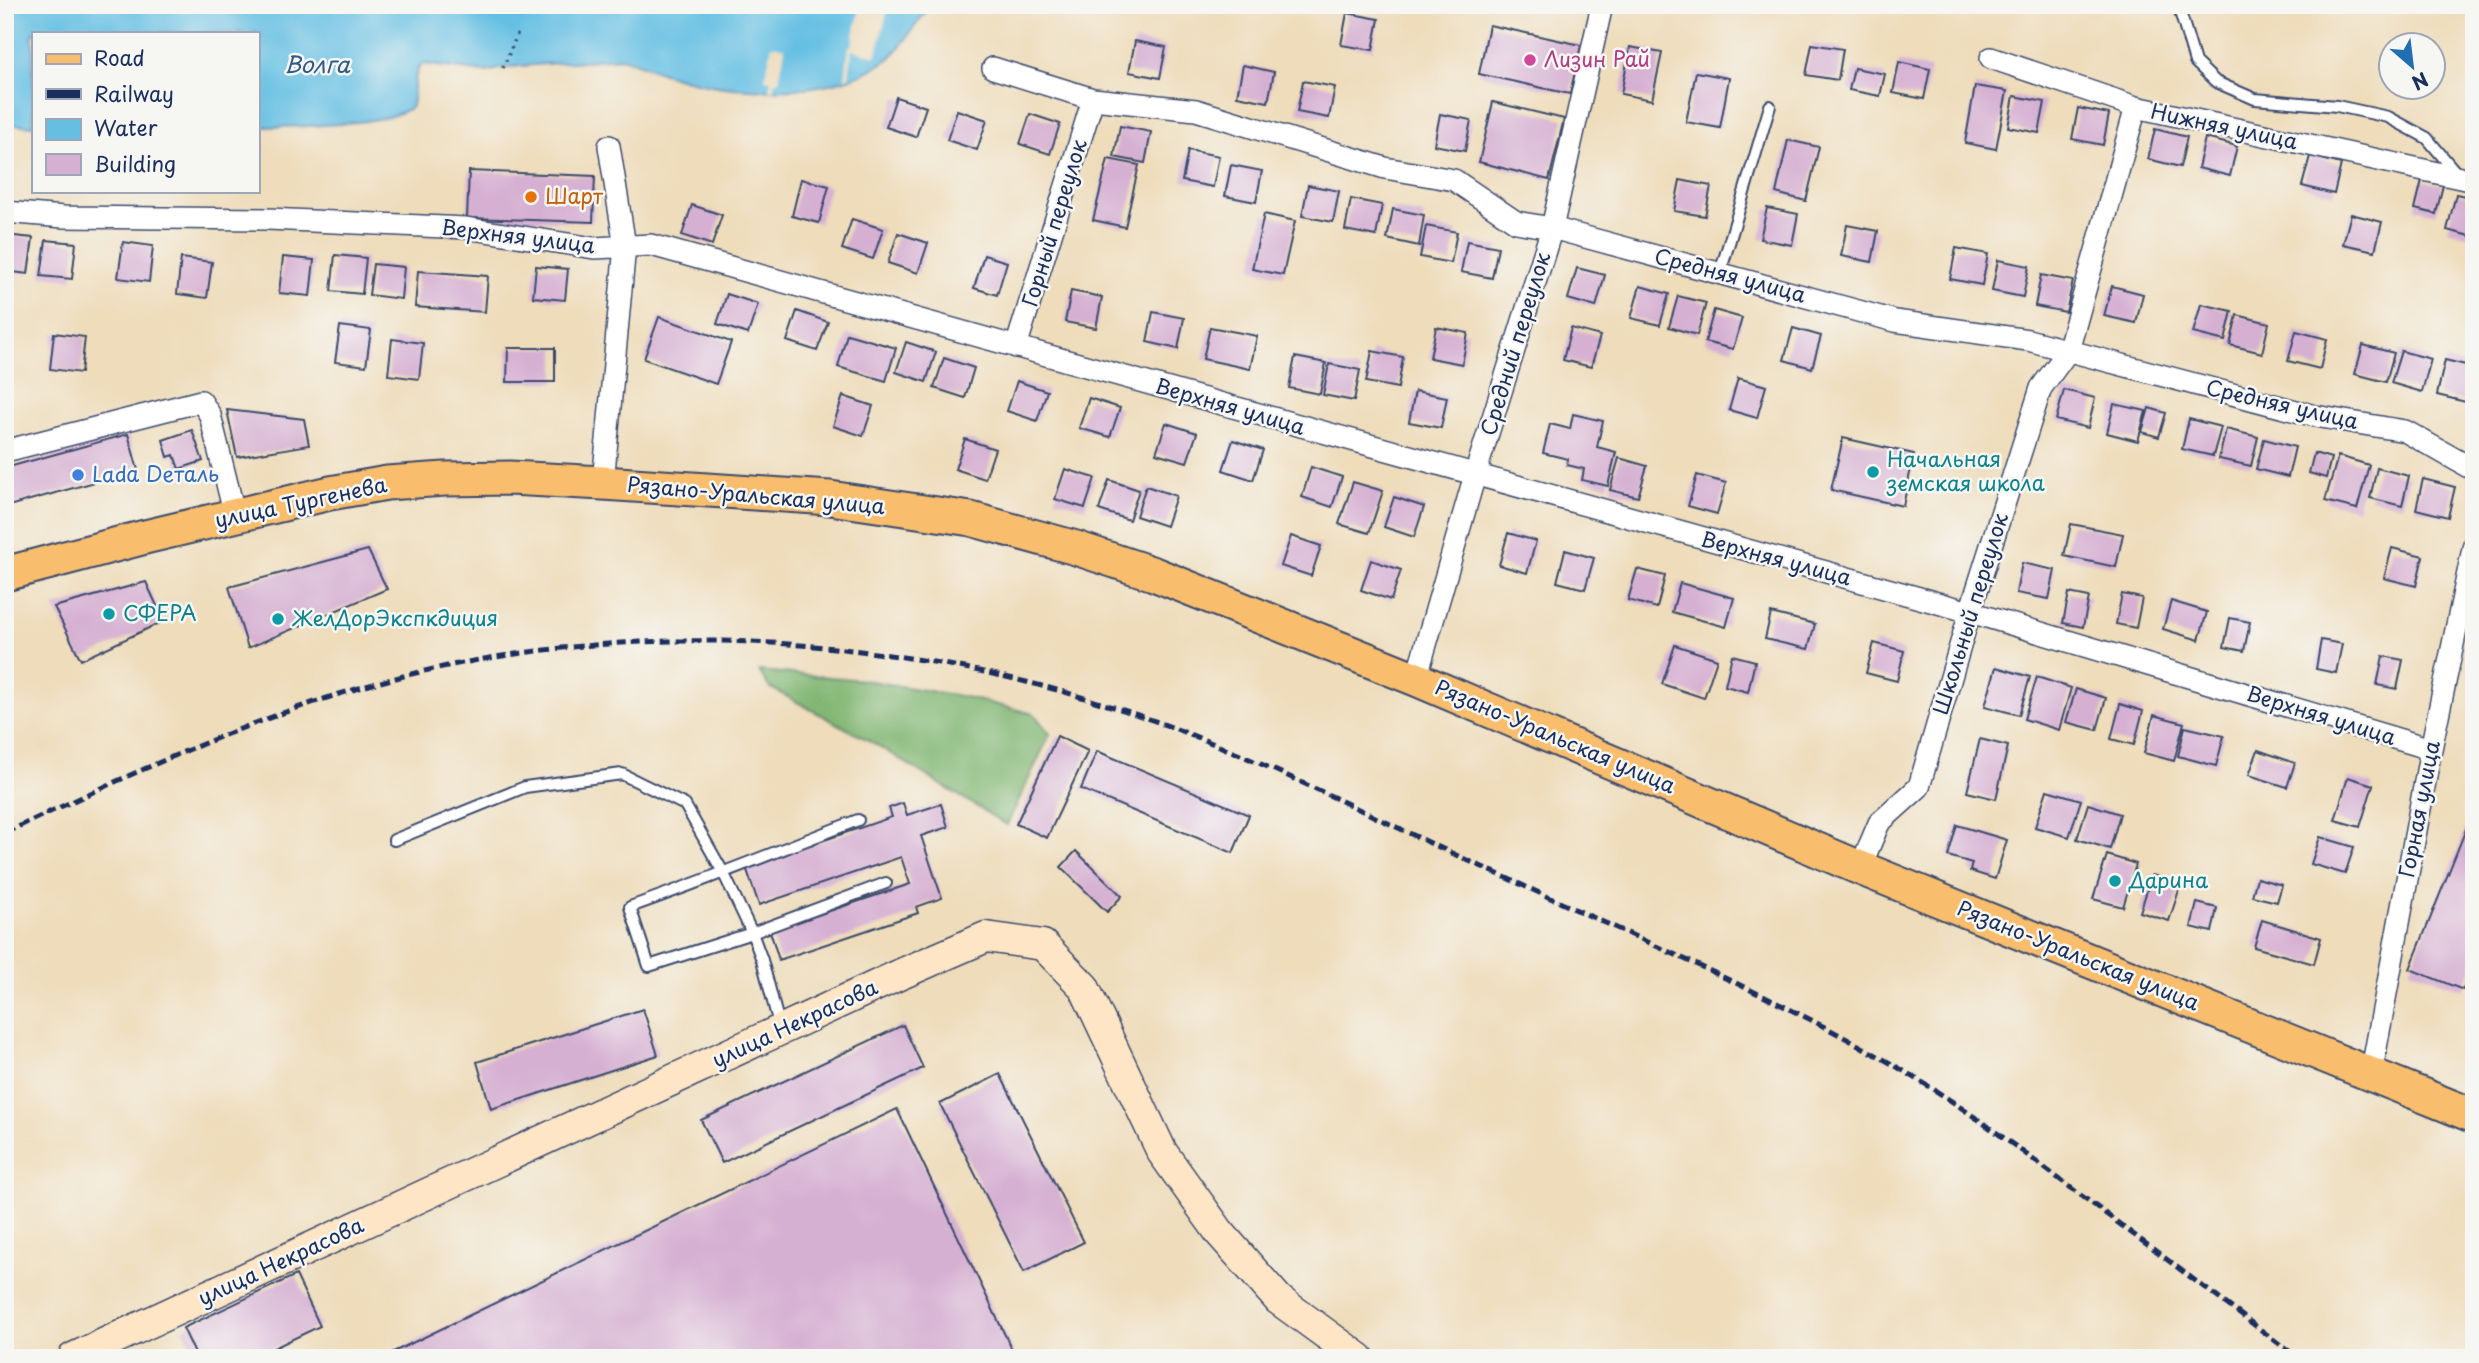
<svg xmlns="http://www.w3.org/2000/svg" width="2479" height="1363" viewBox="0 0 2479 1363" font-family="'Playpen Sans',sans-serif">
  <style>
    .forest { fill: #81b672; stroke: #4e7268; stroke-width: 2 }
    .water { fill: #65bfe3; stroke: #4077a0; stroke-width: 2 }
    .pier { fill: #eedcba }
    .building { fill: #d6b0d2 }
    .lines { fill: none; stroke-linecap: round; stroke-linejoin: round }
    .lane-casing { stroke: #3b496c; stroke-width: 14 }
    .street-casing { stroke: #3b496c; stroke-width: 24 }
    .secondary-casing { stroke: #3b496c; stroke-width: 33 }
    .primary-casing { stroke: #3b496c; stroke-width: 37 }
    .path { stroke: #3b496c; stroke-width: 3.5; stroke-dasharray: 2 5; stroke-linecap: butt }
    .lane { stroke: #fff; stroke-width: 10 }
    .street { stroke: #fff; stroke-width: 21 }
    .secondary { stroke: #fde5c5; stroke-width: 30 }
    .primary { stroke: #f9be6d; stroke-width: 33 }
    .rail { stroke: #1b2f5e; stroke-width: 5; stroke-dasharray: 10 5; stroke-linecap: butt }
    .hotel-dot { fill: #d1479c; stroke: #f6f6f2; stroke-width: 2.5 }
    .food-dot { fill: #e8710a; stroke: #f6f6f2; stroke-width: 2.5 }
    .culture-dot { fill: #0f9aa8; stroke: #f6f6f2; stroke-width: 2.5 }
    .shop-dot { fill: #3f7fe0; stroke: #f6f6f2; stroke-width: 2.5 }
    .labels { text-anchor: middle; stroke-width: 5; stroke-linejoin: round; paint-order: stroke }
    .hotel-label { font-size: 21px; fill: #b23c85; stroke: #f6f6f2; text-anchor: start }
    .street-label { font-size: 21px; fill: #1b2f5e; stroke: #f6f6f2 }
    .food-label { font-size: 21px; fill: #c56008; stroke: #f6f6f2; text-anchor: start }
    .culture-label { font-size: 21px; fill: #0d838f; stroke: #f6f6f2; text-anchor: start }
    .shop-label { font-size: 21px; fill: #366cbe; stroke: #f6f6f2; text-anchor: start }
    .water-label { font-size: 23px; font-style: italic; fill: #315a86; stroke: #f6f6f2 }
  </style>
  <rect width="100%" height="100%" fill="#f6f6f2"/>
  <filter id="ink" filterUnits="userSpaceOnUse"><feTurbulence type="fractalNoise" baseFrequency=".0143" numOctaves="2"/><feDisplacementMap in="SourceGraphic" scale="14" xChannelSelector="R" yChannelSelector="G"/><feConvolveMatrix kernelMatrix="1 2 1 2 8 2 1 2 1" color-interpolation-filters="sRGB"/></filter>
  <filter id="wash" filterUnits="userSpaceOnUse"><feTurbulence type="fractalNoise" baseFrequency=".00686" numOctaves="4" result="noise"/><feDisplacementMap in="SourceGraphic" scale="28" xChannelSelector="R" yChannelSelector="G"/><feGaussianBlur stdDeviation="1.57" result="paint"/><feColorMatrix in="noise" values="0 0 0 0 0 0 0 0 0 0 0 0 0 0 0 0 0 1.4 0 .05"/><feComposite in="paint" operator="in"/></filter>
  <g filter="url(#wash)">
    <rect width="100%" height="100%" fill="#eedcba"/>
    <path class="forest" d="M759 671 864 680 965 697 1034 714 1050 734 1007 825 870 741 769 687Z"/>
    <path class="water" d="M5 5H932C916 21 902 50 884 62 827 100 729 94 666 74 651 69 637 62 621 58L509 67 485 72 423 64C412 72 415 92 412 106 392 126 288 127 257 127V33H33V126L5 124Z"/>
    <path class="pier" d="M865 5H874V9L887 13 876 56 852 50 849 77 845 79 849 46H852L860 7Z
      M772 45 785 48 779 81H775L773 90H769L771 80 765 79Z"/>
    <g id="blocks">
      <path class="building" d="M1347 13 1379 19 1373 50 1341 45Z
        M1489 25 1581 45 1570 94 1479 74Z
        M1135 41 1166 47 1160 78 1129 72Z
        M1812 44 1843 49 1838 80 1806 75Z
        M1630 47 1662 53 1652 100 1621 94Z
        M1899 62 1930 69 1924 99 1893 93Z
        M1243 65 1274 72 1268 102 1237 96Z
        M1854 68 1885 74 1880 96 1849 90Z
        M1696 72 1729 78 1720 128 1686 122Z
        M1303 81 1335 87 1329 118 1297 112Z
        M1975 86 2007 91 1996 149 1965 143Z
        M2014 96 2045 102 2039 133 2008 127Z
        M896 97 926 107 916 137 886 127Z
        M1493 102 1564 119 1549 180 1479 162Z
        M2078 108 2109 114 2103 145 2072 139Z
        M957 110 987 120 977 150 947 140Z
        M1030 114 1060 124 1050 154 1020 144Z
        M1440 114 1471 120 1465 151 1434 145Z
        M1120 126 1151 132 1145 163 1114 157Z
        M2155 129 2187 137 2180 167 2148 159Z
        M2205 138 2237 146 2230 176 2198 168Z
        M1788 140 1819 147 1806 201 1776 193Z
        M1188 150 1219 156 1213 187 1182 181Z
        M2310 156 2341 164 2334 194 2302 186Z
        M1108 159 1139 165 1125 227 1093 220Z
        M1231 165 1262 171 1256 202 1225 196Z
        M469 171 595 176 593 222 467 218Z
        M801 179 829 186 819 223 792 216Z
        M1680 180 1711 186 1705 216 1674 211Z
        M2422 180 2443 185 2436 214 2415 209Z
        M1308 185 1339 191 1333 222 1302 216Z
        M2456 194 2474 198V237L2447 230Z
        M1351 199 1382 205 1376 236 1345 230Z
        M692 205 722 215 712 245 682 235Z
        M1767 208 1798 214 1792 245 1760 239Z
        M1393 209 1424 215 1419 246 1387 239Z
        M1264 214 1295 221 1283 275 1252 269Z
        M2351 214 2382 222 2375 251 2343 244Z
        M852 219 883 229 873 259 842 249Z
        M1847 225 1878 231 1872 262 1841 256Z
        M1426 226 1457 232 1451 263 1420 257Z
        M898 233 928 243 918 273 888 263Z
        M5 235 33 238 28 274 5 271Z
        M46 240 76 243 72 279 41 276Z
        M1467 241 1498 247 1492 278 1461 272Z
        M123 242 153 246 149 282 118 278Z
        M1956 248 1988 254 1982 285 1950 279Z
        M335 255 366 258 362 294 331 291Z
        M984 255 1007 262 997 295 974 288Z
        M283 257 314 260 310 296 279 293Z
        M181 258 212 262 207 298 177 294Z
        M1998 260 2029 266 2023 297 1992 291Z
        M373 264 404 267 401 299 369 295Z
        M536 266 568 269 565 300 533 297Z
        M1577 268 1605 275 1596 307 1568 299Z
        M418 271 488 276 485 312 415 307Z
        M2041 275 2073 281 2066 312 2035 306Z
        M1640 286 1669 294 1660 325 1631 318Z
        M2112 286 2143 294 2136 323 2104 316Z
        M1071 291 1102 297 1096 328 1065 322Z
        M727 294 758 304 748 334 717 324Z
        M1678 296 1706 303 1697 335 1669 327Z
        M2201 304 2232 311 2225 341 2193 333Z
        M1714 310 1742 318 1733 349 1705 342Z
        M797 311 828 322 817 351 787 341Z
        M1153 312 1184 318 1178 349 1147 342Z
        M2237 315 2269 323 2262 353 2230 345Z
        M659 317 731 342 716 384 644 359Z
        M340 326 371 330 366 366 335 362Z
        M1210 327 1257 336 1250 369 1203 359Z
        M1436 327 1468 333 1462 364 1430 358Z
        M1571 328 1600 336 1591 367 1563 360Z
        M1793 328 1821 336 1812 368 1784 360Z
        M2296 331 2327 339 2320 369 2288 361Z
        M54 333 85 337 81 373 50 369Z
        M847 334 896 348 886 381 838 367Z
        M392 339 423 343 419 379 388 375Z
        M906 342 936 352 926 382 896 372Z
        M2363 345 2394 353 2386 382 2355 374Z
        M508 348H555V382H507Z
        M1372 351 1403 357 1398 388 1366 382Z
        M2401 351 2431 359 2422 392 2391 383Z
        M1295 357 1326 363 1320 394 1289 388Z
        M944 358 974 368 965 398 934 388Z
        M2445 360 2474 367V386L2470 403 2437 395Z
        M1329 364 1360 370 1354 401 1323 395Z
        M1738 378 1766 386 1757 418 1729 410Z
        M1017 381 1047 391 1037 421 1007 411Z
        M2064 390 2095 398 2088 428 2056 420Z
        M1415 391 1447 397 1441 428 1409 422Z
        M843 396 873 406 863 436 833 426Z
        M1089 398 1120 408 1110 437 1079 428Z
        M2114 404 2146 411 2138 441 2107 433Z
        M2149 408 2166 413 2159 437 2142 432Z
        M227 410 304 419 309 445 237 457Z
        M1573 414 1603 421 1597 447 1616 452 1608 486 1582 480 1584 469 1567 465 1568 459 1543 453 1550 424 1570 429Z
        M2189 419 2221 427 2213 456 2182 449Z
        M1166 423 1197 433 1187 462 1156 453Z
        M2226 429 2258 437 2251 466 2219 459Z
        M192 430 203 461 179 469 174 455 168 457 163 440Z
        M128 434 138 470 5 507V468Z
        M1843 438 1914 454 1903 506 1831 490Z
        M965 439 995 449 985 479 955 469Z
        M2264 439 2295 447 2288 477 2256 469Z
        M1233 440 1263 450 1253 480 1223 470Z
        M2314 453 2331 458 2326 478 2309 473Z
        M2338 456 2369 465 2357 509 2325 501Z
        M1619 458 1647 466 1638 497 1610 490Z
        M1311 467 1342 477 1332 507 1302 497Z
        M2377 468 2409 476 2402 506 2370 498Z
        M1065 469 1095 478 1085 508 1055 499Z
        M1697 475 1726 483 1717 514 1688 506Z
        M2423 479 2455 487 2448 517 2416 509Z
        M1109 480 1139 490 1129 520 1099 510Z
        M1353 482 1383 491 1369 533 1339 524Z
        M1146 486 1176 496 1166 526 1136 516Z
        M1394 497 1424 507 1414 537 1384 527Z
        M2071 524 2123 534 2116 567 2064 556Z
        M1508 533 1536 541 1527 573 1499 565Z
        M1291 536 1321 546 1311 576 1281 566Z
        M2392 548 2423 556 2416 586 2384 578Z
        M368 550 387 589 248 648 229 587Z
        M1565 550 1594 558 1585 589 1557 582Z
        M1371 560 1401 570 1391 600 1361 590Z
        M2022 563 2055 570 2049 599 2016 593Z
        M1637 569 1665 576 1657 608 1628 600Z
        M146 582 164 621 81 660 54 607Z
        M1680 583 1734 598 1726 627 1672 612Z
        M2069 593 2089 597 2083 627 2063 623Z
        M2122 594 2142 598 2136 628 2116 624Z
        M2171 601 2207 612 2199 640 2163 629Z
        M1771 613 1815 624 1808 649 1765 639Z
        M2230 618 2250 622 2244 651 2224 647Z
        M2321 640 2342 644 2336 673 2316 669Z
        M1874 643 1904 651 1897 681 1866 673Z
        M1675 645 1717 659 1704 698 1662 684Z
        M1732 655 1755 661 1748 692 1725 686Z
        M2383 656 2403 660 2397 689 2377 685Z
        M1996 667 2030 677 2019 715 1985 706Z
        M2037 677 2071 688 2059 730 2024 719Z
        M2076 689 2106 698 2097 730 2066 722Z
        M2120 704 2143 711 2134 745 2111 739Z
        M2154 715 2184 723 2174 761 2144 753Z
        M2185 727 2224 736 2216 766 2178 756Z
        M1057 736 1088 751 1047 838 1016 824Z
        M1980 739 2008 746 1996 799 1967 792Z
        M2258 750 2295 763 2287 787 2249 775Z
        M1097 751 1249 815 1233 853 1081 789Z
        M2348 777 2373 785 2360 827 2335 820Z
        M2047 790 2081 800 2069 837 2035 827Z
        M903 803 907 815 941 804 948 827 921 836 942 898 916 907 918 913 779 960 770 931 910 884 901 857 759 905 746 867 892 817 889 808Z
        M2088 804 2120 814 2110 849 2077 839Z
        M2474 809V964L2463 990 2410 969Z
        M1957 825 2007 840 1995 879 1970 871 1972 863 1948 856Z
        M2320 837 2354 847 2345 874 2311 864Z
        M1076 851 1122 896 1107 912 1061 867Z
        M2107 855 2136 864 2123 907 2093 899Z
        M2152 875 2181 884 2169 921 2140 912Z
        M2257 878 2282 885 2277 902 2252 896Z
        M2197 903 2217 908 2212 932 2191 927Z
        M2262 920 2321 938 2314 964 2254 947Z
        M643 1009 658 1055 491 1109 477 1062Z
        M903 1025 923 1068 722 1163 701 1120Z
        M1000 1074 1084 1242 1024 1272 940 1104Z
        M897 1109 1016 1358H381Z
        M296 1275 320 1326 253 1358H197L183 1328Z"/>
    </g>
  </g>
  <g filter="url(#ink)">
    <use href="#blocks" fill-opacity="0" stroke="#3b496c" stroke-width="2"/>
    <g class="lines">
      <g class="lane-casing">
        <path id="lane" d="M2178 5 2195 62 2216 82 2255 99 2337 106 2388 117 2427 138 2458 175
          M1720 273 1770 106
          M858 820C782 849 707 880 630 907L649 966 752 933 886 883
          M394 840 525 787 622 774 685 805 724 874 752 933 762 960 780 1028"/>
      </g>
      <g class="street-casing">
        <path id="street" d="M1991 58 2136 107 2474 181
          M993 68 1093 99 1196 110 1385 168 1454 180 1516 222 1552 228 1895 321 2028 340 2315 416 2405 431 2474 470
          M5 212 64 217 268 219 466 228 594 248 651 245 1970 612 2431 749
          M1016 347 1093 99
          M5 451 201 401 210 415 235 516
          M603 483 625 246 609 146
          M1416 679 1475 475 1552 228 1602 5
          M1860 868 1879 823 1919 787 1970 612 2041 388 2068 351 2136 107
          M2371 1075 2431 749 2474 544"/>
      </g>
      <g class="secondary-casing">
        <path id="secondary" d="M73 1358 901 974 986 937 1043 945 1084 987 1162 1152 1220 1233 1279 1300 1359 1358"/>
      </g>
      <g class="primary-casing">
        <path id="primary" d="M5 574 145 537 330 493 387 483 445 479 510 478 603 483 830 498 971 519 1076 548 1154 574 1416 679 1860 868 2474 1116"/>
      </g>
      <path class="path" d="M503 68 519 30"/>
      <use href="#lane" class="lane"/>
      <use href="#street" class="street"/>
      <use href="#secondary" class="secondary"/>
      <use href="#primary" class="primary"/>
      <path class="rail" d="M5 833C111 783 218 733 330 697 590 613 879 627 1135 714 1246 752 1352 807 1458 856 1527 887 1596 919 1665 950 1756 992 1848 1035 1933 1089 1986 1123 2036 1162 2086 1199 2157 1252 2228 1305 2298 1358"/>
    </g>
  </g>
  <circle class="hotel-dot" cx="1530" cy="60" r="7"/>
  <circle class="food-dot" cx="531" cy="197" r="7"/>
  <g class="culture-dot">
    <circle cx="1873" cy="472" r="7"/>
    <circle cx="109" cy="614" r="7"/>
    <circle cx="278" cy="619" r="7"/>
    <circle cx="2115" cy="881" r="7"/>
  </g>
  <circle class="shop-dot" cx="78" cy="475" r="7"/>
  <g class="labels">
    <g class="hotel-label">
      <text x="1544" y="67">Лизин Рай</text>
    </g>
    <g class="street-label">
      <text transform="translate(2224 127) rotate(12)" y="7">Нижняя улица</text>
      <text transform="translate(1055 223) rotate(-73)" y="7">Горный переулок</text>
      <text transform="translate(518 237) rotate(7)" y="7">Верхняя улица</text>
      <text transform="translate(1730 276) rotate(15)" y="7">Средняя улица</text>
      <text transform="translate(1516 344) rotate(-73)" y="7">Средний переулок</text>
      <text transform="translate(2282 405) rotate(13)" y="7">Средняя улица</text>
      <text transform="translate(1230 407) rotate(16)" y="7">Верхняя улица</text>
      <text transform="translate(756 496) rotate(5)" y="7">Рязано-Уральская улица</text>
      <text transform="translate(301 503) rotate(-12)" y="7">улица Тургенева</text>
      <text transform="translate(1776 559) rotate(15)" y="7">Верхняя улица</text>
      <text transform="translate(1971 614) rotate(-73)" y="7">Школьный переулок</text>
      <text transform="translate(2321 716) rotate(17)" y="7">Верхняя улица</text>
      <text transform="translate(1555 737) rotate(23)" y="7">Рязано-Уральская улица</text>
      <text transform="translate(2420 809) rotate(-79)" y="7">Горная улица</text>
      <text transform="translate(2078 956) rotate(22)" y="7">Рязано-Уральская улица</text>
      <text transform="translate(795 1024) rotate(-25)" y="7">улица Некрасова</text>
      <text transform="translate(281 1262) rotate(-25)" y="7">улица Некрасова</text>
    </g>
    <g class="food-label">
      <text x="545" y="204">Шарт</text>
    </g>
    <g class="culture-label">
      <text x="1887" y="467">Начальная<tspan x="1887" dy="24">земская школа</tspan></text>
      <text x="123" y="621">СФЕРА</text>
      <text x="292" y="626">ЖелДорЭкспкдиция</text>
      <text x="2129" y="888">Дарина</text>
    </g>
    <g class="shop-label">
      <text x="92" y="482">Lada Dеталь</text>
    </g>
    <g class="water-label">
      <text x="317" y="73">Волга</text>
    </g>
  </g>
  <rect width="2479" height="1363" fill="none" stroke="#f6f6f2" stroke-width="28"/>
  <rect x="32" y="32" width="228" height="161" fill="#f6f6f2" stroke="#9ea6b7" stroke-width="2"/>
  <rect x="46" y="54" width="35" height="10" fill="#f9be6d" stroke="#9ea6b7" stroke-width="2"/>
  <text x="94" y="66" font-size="21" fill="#1b2f5e">Road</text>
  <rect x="46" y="89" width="35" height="10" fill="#1b2f5e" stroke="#9ea6b7" stroke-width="2"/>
  <text x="94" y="102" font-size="21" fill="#1b2f5e">Railway</text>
  <rect x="46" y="119" width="35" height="21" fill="#65bfe3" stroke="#9ea6b7" stroke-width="2"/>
  <text x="94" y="136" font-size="21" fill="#1b2f5e">Water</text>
  <rect x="46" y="154" width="35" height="21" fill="#d6b0d2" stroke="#9ea6b7" stroke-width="2"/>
  <text x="94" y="172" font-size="21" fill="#1b2f5e">Building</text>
  <g transform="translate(2412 66) rotate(152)"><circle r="33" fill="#f6f6f2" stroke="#9ea6b7" stroke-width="2"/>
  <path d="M0-5L12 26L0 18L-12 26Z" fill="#1f6fb2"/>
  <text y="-10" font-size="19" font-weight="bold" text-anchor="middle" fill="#1b2f5e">N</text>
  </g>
</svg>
